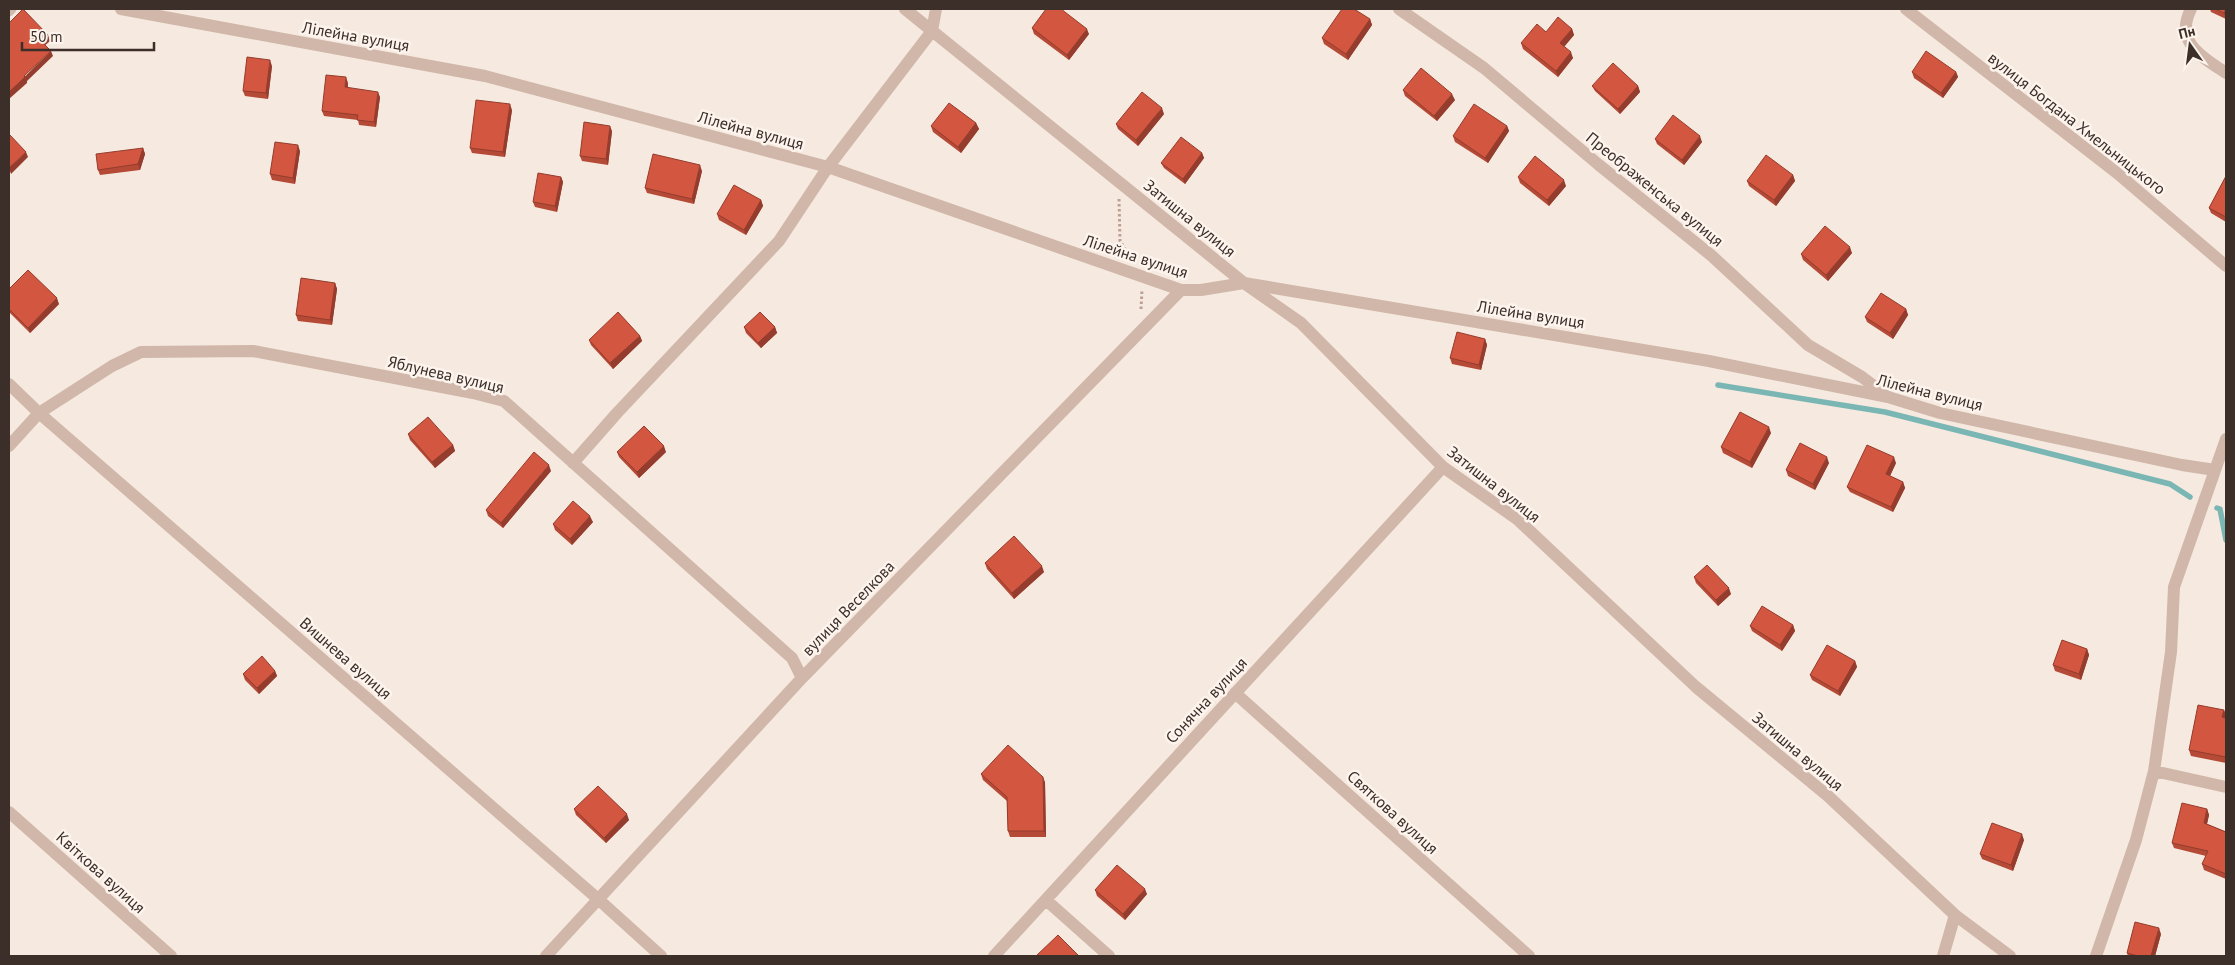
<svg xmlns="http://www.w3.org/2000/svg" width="2235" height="965" viewBox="0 0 2235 965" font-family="'PT Sans',sans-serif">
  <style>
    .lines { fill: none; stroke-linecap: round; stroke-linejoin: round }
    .stream { stroke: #7ab6b3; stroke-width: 5.5 }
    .path { stroke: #bca193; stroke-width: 3; stroke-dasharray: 2.5 2.5; stroke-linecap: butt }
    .service { stroke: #d0b7a9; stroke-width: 9 }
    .minor { stroke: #d0b7a9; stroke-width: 12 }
    .wall { fill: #b54a37 }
    .shaded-wall { fill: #943c2d }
    .building { fill: #d35640; stroke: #943c2d }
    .labels { text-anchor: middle; stroke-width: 5; stroke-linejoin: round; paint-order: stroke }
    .street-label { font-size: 16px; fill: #3c2e29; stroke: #fcf4ed }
  </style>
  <rect width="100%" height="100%" fill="#f6e9df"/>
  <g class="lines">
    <path class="stream" d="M1718 385 1885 412 2170 484 2190 497
      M2217 508 2220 509 2226 540"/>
    <path class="path" d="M1119 199 1120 241 1129 255
      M1141 309 1142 290"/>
    <path class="service" d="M9 12 12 9"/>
    <path class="minor" d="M121 9 485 76 828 167 1181 290H1201L1244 283 1709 361 1888 397 1940 413 2182 465 2215 470
      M905 9 1244 283 1301 323 1443 467 1517 519 1696 687 1828 796 1955 915 2010 956
      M1399 9 1484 68 1599 165 1712 256 1808 345 1862 377 1886 395
      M1906 9 2117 173 2226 266
      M2191 9C2174 42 2202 57 2226 73
      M9 384 39 413 598 899 661 956
      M9 446 39 413 112 366 141 352 253 351 473 393 504 401 792 658 802 678
      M573 463 617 413 779 241 828 167 932 31 936 9
      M1235 693 1529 956
      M2154 771 2226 787
      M9 812 171 956
      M1046 900 1109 956
      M546 956 802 678 1181 290
      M994 956 1443 467
      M1943 956 1955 915
      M2096 956 2136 840 2154 771 2171 652 2174 587 2226 439"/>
  </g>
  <path class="wall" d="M2210 9H2226V19L2211 12Z
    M1370 19 1372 25 1348 60 1324 44 1322 38Z
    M1032 28 1089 34 1069 60 1034 34Z
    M1572 29 1574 35 1564 47 1573 58 1558 77 1523 49 1521 43 1546 32Z
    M272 66 268 99 245 96 243 91Z
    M1912 72H1956L1958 77 1943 98 1914 78Z
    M348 83V88L380 97 376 127 359 125 358 120 324 116 322 111Z
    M1592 86H1638L1640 92 1620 114 1595 91Z
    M1403 90 1455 100 1437 121 1405 96Z
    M512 110 505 157 472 153 470 148Z
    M1164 114 1138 146 1118 129 1116 124Z
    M976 123 979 129 961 153 933 132 931 126Z
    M1507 126 1509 131 1488 163 1455 142 1453 136Z
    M612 131 608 165 582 161 580 156Z
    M1655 139 1702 142 1684 165 1657 144Z
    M143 148 145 154 140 170 100 175 98 170Z
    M300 151 295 184 272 180 270 174Z
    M1202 153 1204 158 1185 184 1164 168 1161 163Z
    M702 171 694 204 647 193 645 188Z
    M1793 175 1795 181 1776 206 1749 186 1747 181Z
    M2226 176V222L2211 213 2209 208Z
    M561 177 563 182 557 212 535 207 533 202Z
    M1518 177 1566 186 1549 206 1520 183Z
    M761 200 763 206 746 235 719 220 717 214Z
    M1852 253 1828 281 1803 260 1801 254Z
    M335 283 337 289 332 325 298 321 296 315Z
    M9 289 59 304 30 333 9 312Z
    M1906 309 1908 315 1893 339 1867 322 1865 317Z
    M744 327H775L777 333 761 348 746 333Z
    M640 336 642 341 613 369 591 345 589 340Z
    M1485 339 1487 345 1481 370 1452 364 1450 358Z
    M1771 433 1752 468 1723 453 1721 447Z
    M408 434 453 445 455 451 435 468 410 440Z
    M617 452H666L639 478 619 457Z
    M1829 463 1815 490 1788 476 1786 470Z
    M1896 463 1890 476 1903 482 1905 488 1893 512 1850 492 1847 487Z
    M551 471 503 528 488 516 486 510Z
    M593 522 572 545 555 530 553 524Z
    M985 563 1044 572 1014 599 987 569Z
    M1694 577 1731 594 1718 606 1696 583Z
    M1793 625 1795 631 1782 651 1752 631 1750 626Z
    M2087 649 2089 655 2081 680 2055 671 2053 665Z
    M1855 661 1857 667 1840 696 1812 680 1810 675Z
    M275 671 277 676 259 694 245 680 243 674Z
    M2224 710 2226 716 2225 718H2226V763L2191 756 2189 750Z
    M981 774 1045 782 1046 837H1010L1008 831 1007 801 983 780Z
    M574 809 629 820 606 843 576 815Z
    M2207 809 2209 815 2207 824 2226 832V879L2204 870 2202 864 2206 856 2174 848 2172 843Z
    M2024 840 2013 871 1982 859 1980 854Z
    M1095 890 1147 894 1125 920 1097 896Z
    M2161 934 2155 956H2128L2127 953Z"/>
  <path class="shaded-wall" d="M2226 9V19L2224 13Z
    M1370 19 1372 25 1348 60 1346 54Z
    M1087 29 1089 34 1069 60 1067 55Z
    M1572 29 1574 35 1562 49 1560 43Z
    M48 35 50 41 43 47 41 41Z
    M51 51 53 56 27 81V83L9 99V92Z
    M1571 52 1573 58 1558 77 1556 71Z
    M270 60 272 66 268 99 266 93Z
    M1956 72 1958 77 1943 98 1941 93Z
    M346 77 348 83 347 93 345 87Z
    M1638 86 1640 92 1620 114 1618 109Z
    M378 92 380 97 376 127 374 122Z
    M1452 94 1455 100 1437 121 1434 116Z
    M510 104 512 110 505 157 503 152Z
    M1162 108 1164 114 1138 146 1136 140Z
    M976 123 979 129 961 153 958 147Z
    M610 126 612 131 608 165 606 159Z
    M1507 126 1509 131 1488 163 1485 158Z
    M1700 136 1702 142 1684 165 1682 160Z
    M298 145 300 151 295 184 293 178Z
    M143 148 145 154 140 170 138 164Z
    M26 152 28 157 11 174 9 168Z
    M1202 153 1204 158 1185 184 1183 179Z
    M700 165 702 171 694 204 692 199Z
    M1793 175 1795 181 1776 206 1774 200Z
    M561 177 563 182 557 212 555 206Z
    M1564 180 1566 186 1549 206 1547 200Z
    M761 200 763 206 746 235 744 230Z
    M1850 247 1852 253 1828 281 1826 275Z
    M335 283 337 289 332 325 330 320Z
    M57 298 59 304 30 333 28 328Z
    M1906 309 1908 315 1893 339 1890 333Z
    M775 327 777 333 761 348 758 343Z
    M640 336 642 341 613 369 610 363Z
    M1485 339 1487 345 1481 370 1479 365Z
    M1769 427 1771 433 1752 468 1750 462Z
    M453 445 455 451 435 468 432 462Z
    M664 446 666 452 639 478 637 472Z
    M1827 457 1829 463 1815 490 1813 484Z
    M1894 457 1896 463 1888 480 1886 474Z
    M549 465 551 471 503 528 501 523Z
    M1903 482 1905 488 1893 512 1891 507Z
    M590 516 593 522 572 545 570 539Z
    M1042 566 1044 572 1014 599 1012 593Z
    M1729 588 1731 594 1718 606 1716 600Z
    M1793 625 1795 631 1782 651 1780 645Z
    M2087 649 2089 655 2081 680 2079 674Z
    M1855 661 1857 667 1840 696 1838 691Z
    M275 671 277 676 259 694 257 688Z
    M2224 710 2226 716 2224 723 2222 717Z
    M1043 777 1045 782 1046 837 1044 831Z
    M2207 809 2209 815 2206 828 2204 823Z
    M627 814 629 820 606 843 604 838Z
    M2022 834 2024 840 2013 871 2011 865Z
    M1145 889 1147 894 1125 920 1123 914Z
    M2159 928 2161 934 2155 956H2151Z"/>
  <path class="building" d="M23 9 48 35 41 41 51 51 24 76 25 77 9 92V23Z
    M1046 9H1061L1087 29 1067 55 1032 28Z
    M1342 9H1354L1370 19 1346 54 1322 38Z
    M2215 9H2226L2224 13Z
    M1558 17 1572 29 1560 43 1571 52 1556 71 1521 43 1537 24 1546 32Z
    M1926 51 1956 72 1941 93 1912 72Z
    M247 57 270 60 266 93 243 91Z
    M1613 63 1638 86 1618 109 1592 86Z
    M1421 68 1452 94 1434 116 1403 90Z
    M326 75 346 77 345 87 378 92 374 122 357 120 358 115 322 111Z
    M1142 92 1162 108 1136 140 1116 124Z
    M476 100 510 104 503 152 470 148Z
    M949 103 976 123 958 147 931 126Z
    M1474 104 1507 126 1485 158 1453 136Z
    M1673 115 1700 136 1682 160 1655 139Z
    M584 122 610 126 606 159 580 156Z
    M9 134 26 152 9 168Z
    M1181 137 1202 153 1183 179 1161 163Z
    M275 142 298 145 293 178 270 174Z
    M143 148 138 164 98 170 96 154Z
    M653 154 700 165 692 199 645 188Z
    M1766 155 1793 175 1774 200 1747 181Z
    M1535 156 1564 180 1547 200 1518 177Z
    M538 173 561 177 555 206 533 202Z
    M2226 176V217L2209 208Z
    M734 185 761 200 744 230 717 214Z
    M1825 226 1850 247 1826 275 1801 254Z
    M28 270 57 298 28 328 9 309V289Z
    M301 278 335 283 330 320 296 315Z
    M1881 293 1906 309 1890 333 1865 317Z
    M618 312 640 336 610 363 589 340Z
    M760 312 775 327 758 343 744 327Z
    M1457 332 1485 339 1479 365 1450 358Z
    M1740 412 1769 427 1750 462 1721 447Z
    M428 417 453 445 432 462 408 434Z
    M644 426 664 446 637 472 617 452Z
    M1800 443 1827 457 1813 484 1786 470Z
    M1867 445 1894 457 1886 474 1903 482 1891 507 1847 487Z
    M534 452 549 465 501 523 486 510Z
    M573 501 590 516 570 539 553 524Z
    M1014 536 1042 566 1012 593 985 563Z
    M1707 565 1729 588 1716 600 1694 577Z
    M1762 606 1793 625 1780 645 1750 626Z
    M2062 640 2087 649 2079 674 2053 665Z
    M1827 645 1855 661 1838 691 1810 675Z
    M262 656 275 671 257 688 243 674Z
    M2198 705 2224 710 2222 717 2226 718V757L2189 750Z
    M1008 745 1043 777 1044 831H1008L1007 797 981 774Z
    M598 786 627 814 604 838 574 809Z
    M2182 803 2207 809 2204 823 2226 832V874L2202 864 2208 851 2172 843Z
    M1992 823 2022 834 2011 865 1980 854Z
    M1117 865 1145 889 1123 914 1095 890Z
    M2135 922 2159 928 2151 956H2138L2127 953Z
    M1058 935 1079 956H1036Z"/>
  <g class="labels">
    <g class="street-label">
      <text transform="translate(356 36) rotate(10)" y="6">Лілейна вулиця</text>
      <text transform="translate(2077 123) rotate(38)" y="6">вулиця Богдана Хмельницького</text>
      <text transform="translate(751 130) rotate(15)" y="6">Лілейна вулиця</text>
      <text transform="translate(1655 189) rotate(39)" y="6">Преображенська вулиця</text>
      <text transform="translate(1190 218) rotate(39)" y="6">Затишна вулиця</text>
      <text transform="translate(1136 256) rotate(18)" y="6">Лілейна вулиця</text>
      <text transform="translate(1531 314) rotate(9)" y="6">Лілейна вулиця</text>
      <text transform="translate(446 374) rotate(13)" y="6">Яблунева вулиця</text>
      <text transform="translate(1930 392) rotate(14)" y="6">Лілейна вулиця</text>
      <text transform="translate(1494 484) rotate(38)" y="6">Затишна вулиця</text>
      <text transform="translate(848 608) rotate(-46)" y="6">вулиця Веселкова</text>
      <text transform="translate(346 658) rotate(41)" y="6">Вишнева вулиця</text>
      <text transform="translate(1206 700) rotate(-47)" y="6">Сонячна вулиця</text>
      <text transform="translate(1798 751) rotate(40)" y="6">Затишна вулиця</text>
      <text transform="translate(1393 812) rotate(42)" y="6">Святкова вулиця</text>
      <text transform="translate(101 872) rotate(42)" y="6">Квіткова вулиця</text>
    </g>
  </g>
  <rect width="2235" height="965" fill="none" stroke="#3c2e29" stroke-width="20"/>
  <g transform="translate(2190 45) rotate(346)" stroke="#fcf4ed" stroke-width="4" paint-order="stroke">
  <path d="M0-4L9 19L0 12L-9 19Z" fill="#3c2e29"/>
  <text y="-8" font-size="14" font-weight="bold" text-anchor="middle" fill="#3c2e29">Пн</text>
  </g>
  <path d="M22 42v8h132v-8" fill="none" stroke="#3c2e29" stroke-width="2.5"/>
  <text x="30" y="42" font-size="15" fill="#3c2e29" stroke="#fcf4ed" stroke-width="4" paint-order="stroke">50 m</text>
</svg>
